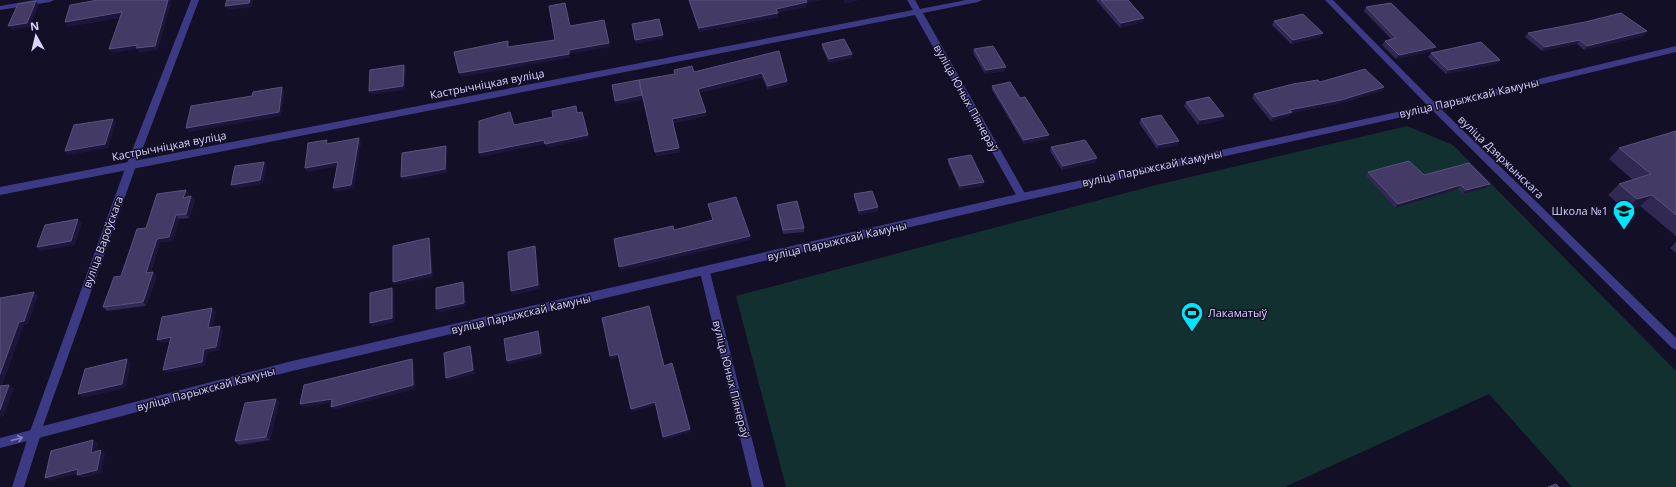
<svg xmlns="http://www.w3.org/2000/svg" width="1676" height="487" viewBox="0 0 1676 487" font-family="'Open Sans',sans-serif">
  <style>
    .green { fill: #12302f }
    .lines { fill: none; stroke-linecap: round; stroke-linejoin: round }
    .pedestrian { fill: #3d3a85; fill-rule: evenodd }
    .minor { fill: #3d3a85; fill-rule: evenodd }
    .tertiary { fill: #3d3a85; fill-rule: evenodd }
    .wall { fill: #312854 }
    .shaded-wall { fill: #1d163a }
    .building { fill: #433a66; stroke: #5a527e }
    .oneway { stroke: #837fbc }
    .labels { text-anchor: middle; stroke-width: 3; stroke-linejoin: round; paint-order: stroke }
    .street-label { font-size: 11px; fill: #d9d4ff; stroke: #130f26 }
    .poi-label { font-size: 11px; fill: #d9d4ff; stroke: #130f26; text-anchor: end }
  </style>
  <rect width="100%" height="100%" fill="#130f26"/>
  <path class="green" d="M1407 126 1453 145 1676 371V487H1572L1489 394 1285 487H786L736 296 1156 185Z"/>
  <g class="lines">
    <path class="pedestrian" d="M35 429 39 430 41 434 24 487H12L29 434 31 430Z"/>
    <path class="minor" d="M907 0H915L920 9 966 0H982L978 2 923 13 1027 197 1025 200H1019L915 15 0 195V187L913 10Z
      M1325 0H1333L1437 105 1676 338V350L1672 348 1431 109Z
      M705 268 709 269 710 272 764 487H752L700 272 701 269Z
      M35 429 39 430 41 434 39 438 0 448V438Z"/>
    <path class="tertiary" d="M35 0H54L50 2 0 10V6Z
      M191 0H199L136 166 43 426 288 362 1022 193 1434 104 1676 46V52L1434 110 1022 201 288 372 35 439 31 438 29 434 126 166Z"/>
  </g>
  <path class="wall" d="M689 0 807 3V7L778 12V17L699 32Z
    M1096 0H1128L1144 18 1142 22 1120 28Z
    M1366 7 1433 51 1396 59 1382 45 1385 41 1391 39 1364 11Z
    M1274 21 1321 37 1291 44 1272 25Z
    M1528 33 1644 36 1584 50 1577 44 1542 51 1525 37Z
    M822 44 852 54V58L829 63 822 48Z
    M974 49 1005 71 985 74 973 53Z
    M779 51 787 81 788 85 768 90 762 77 699 93 706 116 673 123 680 152 656 156 675 74 674 70 694 72Z
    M1431 53 1497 64 1446 74 1428 57Z
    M1320 82 1384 87 1382 91 1338 104 1291 113 1289 116 1271 121 1252 98 1254 94Z
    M992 86 1020 98 1048 139 1024 144 992 90Z
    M1186 102 1224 116 1222 120 1198 125 1184 106Z
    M1141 119 1179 141 1177 145 1157 149 1139 123Z
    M1676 131V236L1640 206 1626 210 1608 195 1619 184 1633 180 1609 159 1619 148Z
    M1051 147 1096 162 1062 170 1050 151Z
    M948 159 984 182 983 186 960 190 948 163Z
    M1368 172 1424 175 1486 188 1463 194 1458 189 1395 208 1366 176Z
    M186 190 189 194 188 197 191 196 195 200 189 218 179 219 173 241 160 242 151 272H153L157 276 146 306 107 311 103 307 121 276 146 228Z
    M854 194 878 211 859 215 854 198Z
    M777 205 804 228V232L783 234 777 209Z
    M1676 242V253L1670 248Z
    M279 402 270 440 239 445 235 441Z"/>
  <path class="shaded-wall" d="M168 0H172L158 50 140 53 137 49 113 53 109 49Z
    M250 0H253L252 7 228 10 225 6Z
    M805 0H823L807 3V7L776 13V9Z
    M844 0H860L844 4Z
    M36 1 39 5 30 27 12 30 8 26Z
    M122 12 125 17 68 27 65 22Z
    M778 13V17L699 32V28Z
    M1144 18 1142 22 1120 28 1121 23Z
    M604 20 610 47 570 54V58L461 77 459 73 569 50Z
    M1647 31 1644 36 1584 50 1587 46Z
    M1323 33 1321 37 1291 44 1293 40Z
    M663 35V39L636 44 635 40Z
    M1580 40 1577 44 1542 51 1545 47Z
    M1436 47 1433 51 1396 59 1399 55Z
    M852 54V58L829 63V59Z
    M1500 60 1497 64 1446 74 1448 70Z
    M404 65 406 69 405 90 371 95 369 91Z
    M1006 67 1005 71 985 74 986 70Z
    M762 73V77L698 93V89Z
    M787 81 788 85 768 90V86Z
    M282 87 285 91 281 116 189 132 186 128Z
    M1384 87 1382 91 1338 104 1291 113 1289 116 1271 121 1273 117 1289 110Z
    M642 95 643 100 616 105 615 101Z
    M706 112V116L672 123V119Z
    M584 116 589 139 547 148 545 144 481 157 479 153Z
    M1224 116 1222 120 1198 125 1200 120Z
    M113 119 116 123 108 148 69 155 65 151Z
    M1049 135 1048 139 1024 144V140Z
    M359 138 361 143 354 189 336 192 333 188Z
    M1179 141 1177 145 1157 149 1158 145Z
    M446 146 447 150V173L403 181 401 177Z
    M679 148 680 152 656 156 655 152Z
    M1097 158 1096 162 1062 170 1063 166Z
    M264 162 267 166 263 184 234 189 231 185Z
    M338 162 340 166 307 172 305 168Z
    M984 182 983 186 960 190V186Z
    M1490 184 1486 188 1463 194 1466 190Z
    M1461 185 1458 189 1395 208 1398 204Z
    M186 190 189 194 186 202 183 198Z
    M1652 195 1640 206 1626 210 1637 199Z
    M191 196 195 200 189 218 186 214Z
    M878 207V211L859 215V211Z
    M176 215 179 219 173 241 160 242 149 277 146 273 157 239Z
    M78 219 82 223 75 245 41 251 37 247Z
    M750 236 751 240 621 271 619 267Z
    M429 238 431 242 433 277 395 285 393 282Z
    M535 246 536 250 540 289 513 295 511 291Z
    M153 272 157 276 146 306 143 302Z
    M463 282 465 286 466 306 439 313 436 309Z
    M392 288 394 292 395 322 373 327 370 323Z
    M34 292 38 296 28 324 24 325 0 391V374L19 322Z
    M212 308 216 312 212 332 208 328Z
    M220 326 223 330 220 350 208 353 205 366 167 373 163 370 204 349Z
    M538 331 540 335 543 356 509 365 507 361Z
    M171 337 174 341 161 343 157 340Z
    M470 346 472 349 475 374 448 381 446 378Z
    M618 354 620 357 611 360 610 356Z
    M127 359 131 363 126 388 83 398 78 394Z
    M412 359 414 363 416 389 334 410 331 407Z
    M9 385 14 388 4 416 0 417V410Z
    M276 399 279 402 270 440 266 437Z
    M332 399 335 402 304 408 300 404Z
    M655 402 656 405 632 412 631 409Z
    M690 429 691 432 664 440 663 437Z
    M93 440 98 443 95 456 91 453Z
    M101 450 105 454 102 473 82 478 77 475Z
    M78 469 83 472 50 481 45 478Z"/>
  <path class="building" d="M98 0H168L155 46 136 48 138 45 109 49 122 12 65 22 70 5Z
    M227 0H250L249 3 225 6Z
    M689 0H806L807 2 776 9 778 13 699 28Z
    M1101 0H1128L1144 18 1121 23Z
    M36 1 27 23 8 26 18 4Z
    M565 3 570 26 604 20 609 43 569 50V54L459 73 454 52 508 41V47L555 40 549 6Z
    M1391 3 1436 47 1399 55 1385 41 1396 38 1366 7Z
    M1621 13 1647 31 1587 46 1580 40 1545 47 1528 33 1585 22Z
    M1303 14 1323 33 1293 40 1274 21Z
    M659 19 663 35 635 40 632 24Z
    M844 39 852 54 829 59 822 44Z
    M1481 42 1500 60 1448 70 1431 53Z
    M993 46 1006 67 986 70 974 49Z
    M779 51 787 81 768 86 762 73 698 89 706 112 672 119 679 148 655 152 639 80 675 74 674 70 692 66 694 72Z
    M404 65 403 86 369 91 370 70Z
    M1365 69 1384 87 1341 100 1289 110 1292 112 1273 117 1254 94 1293 84 1318 80 1320 82Z
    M639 80 642 95 615 101 612 85Z
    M1010 82 1020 98 1025 97 1049 135 1024 140 992 86Z
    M282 87 279 112 186 128 191 106 252 96 253 92Z
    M1209 97 1224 116 1200 120 1186 102Z
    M576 106 577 113 582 112 588 135 545 144 544 140 479 153V121L510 112 514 125 553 117 552 111Z
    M1161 115 1179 141 1158 145 1141 119Z
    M113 119 105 144 65 151 74 125Z
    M1676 131V215L1652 195 1637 199 1619 184 1651 174 1619 148Z
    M359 138 351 185 333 188 338 162 305 168 308 143 327 140 326 144Z
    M1085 140 1097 158 1063 166 1051 147Z
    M446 146 445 169 401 177 402 153Z
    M971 155 984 182 960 186 948 159Z
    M1409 161 1424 175 1469 163 1490 184 1466 190 1461 185 1398 204 1368 172Z
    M264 162 260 180 231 185 235 166Z
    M186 190 183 198 191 196 186 214 176 215 169 237 157 239 146 273 153 272 143 302 103 307 114 277 121 276 137 229 146 228 157 194Z
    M872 191 878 207 859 211 854 194Z
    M736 197 750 236 619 267 614 239 673 226 674 230 713 220 708 204Z
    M797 201 804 228 783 230 777 205Z
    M78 219 71 241 37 247 45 225Z
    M429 238 431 273 393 282V246Z
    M535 246 538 285 511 291 508 252Z
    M463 282 464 303 436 309V288Z
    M392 288V318L370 323V293Z
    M34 292 24 321 19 322 0 374V298Z
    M649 306 664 366 672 363 690 429 663 437 655 402 631 409 618 354 610 356 602 318Z
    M212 308 208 328 220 326 216 347 204 349 202 362 163 370 171 337 157 340 162 317Z
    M538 331 541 353 507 361 504 339Z
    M470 346 473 370 446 378 444 353Z
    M127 359 122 384 78 394 85 369Z
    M412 359 413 385 331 407 332 399 300 404 304 385Z
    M9 385 0 410V386Z
    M276 399 266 437 235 441 245 403Z
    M93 440 91 453 101 450 97 470 77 475 78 469 45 478 51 451Z
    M1556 484 1559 487H1548Z"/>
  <defs><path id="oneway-shaft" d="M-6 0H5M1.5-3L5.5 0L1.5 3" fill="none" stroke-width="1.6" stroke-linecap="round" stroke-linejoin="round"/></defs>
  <use class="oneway" href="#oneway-shaft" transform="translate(17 439) rotate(-15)"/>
  <defs>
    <g id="school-pin" transform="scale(1.15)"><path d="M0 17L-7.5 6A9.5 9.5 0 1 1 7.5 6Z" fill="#00e5ff" stroke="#130f26"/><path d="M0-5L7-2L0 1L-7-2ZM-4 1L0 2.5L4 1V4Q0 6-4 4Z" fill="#111"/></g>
    <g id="stadium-pin" transform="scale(1.15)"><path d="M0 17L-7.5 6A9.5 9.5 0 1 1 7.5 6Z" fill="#00e5ff" stroke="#130f26"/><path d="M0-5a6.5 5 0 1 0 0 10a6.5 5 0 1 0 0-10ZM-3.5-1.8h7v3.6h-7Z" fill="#111"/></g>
  </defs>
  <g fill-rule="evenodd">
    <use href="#school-pin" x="1624" y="211"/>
    <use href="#stadium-pin" x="1192" y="313"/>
  </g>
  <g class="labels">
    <g class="street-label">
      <text transform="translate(487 84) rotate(-11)" y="4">Кастрычніцкая вуліца</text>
      <text transform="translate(966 98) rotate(61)" y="4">вуліца Юных Піянераў</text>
      <text transform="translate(1469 98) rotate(-13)" y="4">вуліца Парыжскай Камуны</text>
      <text transform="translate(169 146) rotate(-11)" y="4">Кастрычніцкая вуліца</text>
      <text transform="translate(1501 157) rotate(44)" y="4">вуліца Дзяржынскага</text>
      <text transform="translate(1152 168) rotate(-12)" y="4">вуліца Парыжскай Камуны</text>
      <text transform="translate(837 241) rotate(-13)" y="4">вуліца Парыжскай Камуны</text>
      <text transform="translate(103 242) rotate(-70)" y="4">вуліца Вароўскага</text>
      <text transform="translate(521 314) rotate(-13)" y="4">вуліца Парыжскай Камуны</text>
      <text transform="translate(731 379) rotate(76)" y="4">вуліца Юных Піянераў</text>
      <text transform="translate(206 389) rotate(-15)" y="4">вуліца Парыжскай Камуны</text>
    </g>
    <g class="poi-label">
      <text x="1608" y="215">Школа №1</text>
      <text x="1208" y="317" text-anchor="start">Лакаматыў</text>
    </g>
  </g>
  <g transform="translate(36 36) rotate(352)" stroke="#130f26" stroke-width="3" paint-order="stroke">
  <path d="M0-3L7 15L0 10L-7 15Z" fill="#d9d4ff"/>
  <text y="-6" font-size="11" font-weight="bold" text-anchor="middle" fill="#d9d4ff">N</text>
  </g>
</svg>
